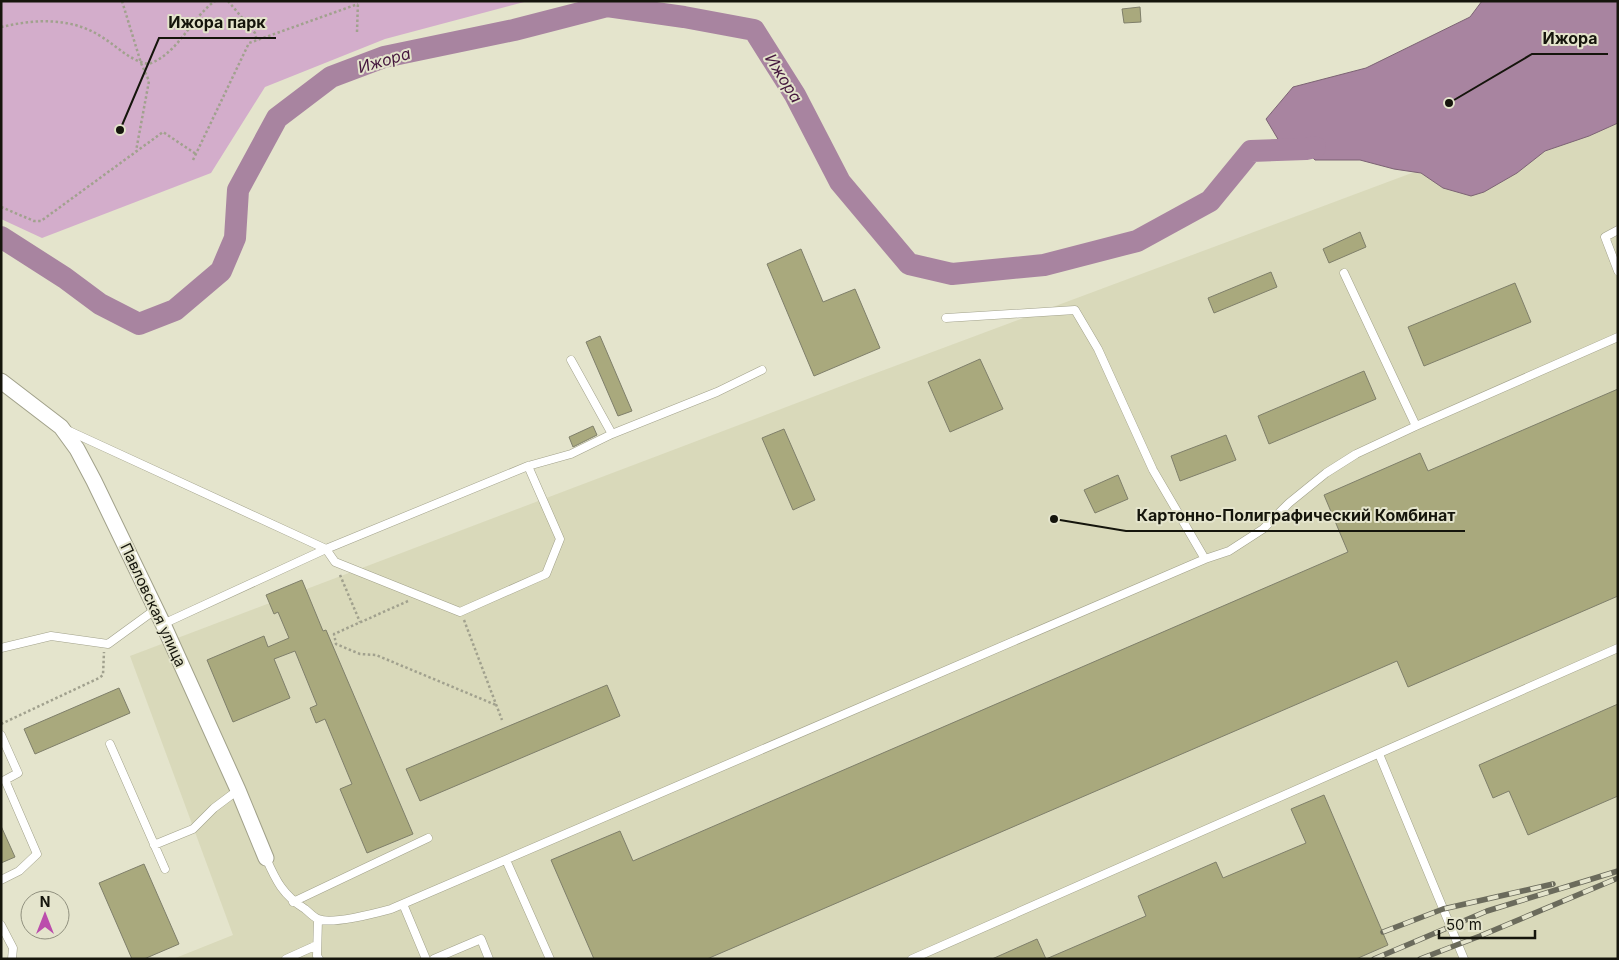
<svg xmlns="http://www.w3.org/2000/svg" width="1619" height="960" viewBox="0 0 1619 960" font-family="Inter,sans-serif">
  <style>
    .built { fill: #d9d9ba }
    .green { fill: #d3adcb }
    .water { fill: #a884a0; stroke: #7c6374 }
    .lines { fill: none; stroke-linecap: round; stroke-linejoin: round }
    .river { stroke: #a884a0; stroke-width: 22 }
    .building { fill: #a9a97d; stroke: #7f7f6a }
    .lane-casing { stroke: #a1a18a; stroke-width: 9 }
    .street-casing { stroke: #a1a18a; stroke-width: 17 }
    .path { stroke: #a1a18e; stroke-width: 2.5; stroke-dasharray: 2.5 2.5; stroke-linecap: butt }
    .lane { stroke: #fff; stroke-width: 8 }
    .street { stroke: #fff; stroke-width: 15 }
    .rail-casing { stroke: #6b6b5c; stroke-width: 5.5 }
    .rail { stroke: #e4e4cc; stroke-width: 4; stroke-dasharray: 11; stroke-linecap: butt }
    .labels { text-anchor: middle; stroke-width: 4; stroke-linejoin: round; paint-order: stroke }
    .street-label { font-size: 15px; fill: #15150c; stroke: #e4e4cc }
    .water-label { font-size: 16px; font-style: italic; fill: #45173e; stroke: #e4e4cc }
    .leader { fill: none; stroke: #15150c; stroke-width: 2 }
    .callout-dot { fill: #15150c; stroke: #e4e4cc; stroke-width: 2 }
    .callout-label { font-size: 16px; text-anchor: middle; font-weight: bold; fill: #15150c; stroke: #e4e4cc; stroke-width: 4; stroke-linejoin: round; paint-order: stroke }
  </style>
  <rect width="100%" height="100%" fill="#e4e4cc"/>
  <path class="built" d="M1618 96V959H173L233 935 130 656 852 382Z"/>
  <path class="green" d="M1 1H528L385 39 265 87 211 173 42 238 1 219Z"/>
  <path class="water" d="M1482 1H1618V123L1589 136 1545 151 1517 173 1484 192 1471 196 1443 188 1421 173 1394 169 1360 160H1315L1305 149 1285 151 1266 119 1293 87 1366 68 1470 17Z"/>
  <g class="lines">
    <path class="river" d="M1 237 65 278 100 304 139 324 175 310 221 271 235 238 238 190 277 118 331 77 384 57 514 30 607 6 684 17 754 30 795 95 840 182 909 264 952 274 1044 265 1137 241 1210 201 1251 151 1306 149 1315 147"/>
  </g>
  <path class="building" d="M1140 7 1141 22 1124 23 1122 9Z
    M1360 232 1366 247 1329 263 1323 249Z
    M801 249 823 302 855 289 880 348 814 376 767 264Z
    M1271 272 1277 287 1214 313 1208 298Z
    M1515 283 1531 322 1424 366 1408 327Z
    M600 336 632 411 618 416 586 342Z
    M980 359 1003 409 950 432 928 382Z
    M1364 371 1376 399 1269 444 1258 416Z
    M1618 389V596L1408 687 1397 661 707 959H594L551 860 620 831 633 861 1348 552 1324 495 1420 453 1428 471Z
    M593 426 597 435 573 447 569 437Z
    M784 429 815 500 793 510 762 438Z
    M1226 435 1236 460 1180 481 1171 456Z
    M1118 475 1128 499 1095 513 1084 490Z
    M302 580 323 631 326 630 413 834 367 853 340 789 352 784 325 719 316 723 310 708 317 705 295 651 274 659 290 698 233 722 207 660 264 636 268 647 289 638 278 612 274 614 266 595Z
    M607 685 620 716 420 801 406 769Z
    M119 688 130 713 35 754 24 729Z
    M1618 704V796L1528 835 1509 791 1493 798 1479 765Z
    M1324 795 1388 945 1356 959H1046L1146 916 1138 896 1216 862 1223 878 1306 843 1291 809Z
    M1 826 15 857 1 863Z
    M144 864 179 944 144 959H132L99 883Z
    M1037 939 1046 959H992Z"/>
  <g class="lines">
    <g class="lane-casing">
      <path id="lane" d="M1618 230 1605 237 1618 271
        M1344 273 1416 426
        M946 318 1075 310 1098 349 1153 470 1205 559
        M571 360 612 434
        M67 430 326 549 335 562 460 612 546 574 560 539 528 466 326 549 163 624
        M528 466 571 454 612 434 717 392 762 370
        M1 648 51 636 108 644 156 609
        M1 735 18 773 5 780 37 854 19 871 1 880
        M110 744 165 869
        M1379 754 1464 959
        M154 845 193 829 214 808 238 790
        M266 858C276 881 283 895 305 909 309 912 313 917 318 919 332 925 376 913 391 909L1205 559 1229 551 1263 529 1289 503 1326 473 1356 454 1416 426 1618 337
        M506 860 550 959
        M293 902 428 838
        M403 904 426 959
        M318 919 317 956 319 959
        M1 925 13 948 12 959
        M286 959 317 945
        M434 959 481 939 489 959
        M912 959 1618 648"/>
    </g>
    <g class="street-casing">
      <path id="street" d="M1 381 61 427 77 449 94 481 163 624 238 790 266 858"/>
    </g>
    <path class="path" d="M122 1 141 63 149 81 136 151
      M228 1 255 33 257 41
      M1 27C36 19 71 17 102 37 118 47 130 61 149 64 179 53 190 19 215 1
      M357 32 358 1
      M193 160 249 43 358 4
      M1 207 34 221H41L163 132 196 154
      M340 575 360 622
      M408 601 334 634 336 644 360 654 376 655 496 705
      M464 620 502 720
      M1 724 99 678 103 675 104 652"/>
    <use href="#lane" class="lane"/>
    <use href="#street" class="street"/>
    <g class="rail-casing">
      <path id="rail" d="M1383 932 1443 909 1553 884
        M1374 959 1487 911 1618 871
        M1420 959 1480 936 1618 878"/>
    </g>
    <use href="#rail" class="rail"/>
  </g>
  <g class="labels">
    <g class="street-label">
      <text transform="translate(153 605) rotate(65)" y="5">Павловская улица</text>
    </g>
    <g class="water-label">
      <text transform="translate(384 60) rotate(-16)" y="6">Ижора</text>
      <text transform="translate(784 78) rotate(58)" y="6">Ижора</text>
    </g>
  </g>
  <path class="leader" d="M120 130L159 38H276M1449 103L1532 54H1608M1054 519L1126 531H1465"/>
  <g class="callout-dot">
    <circle cx="120" cy="130" r="5"/>
    <circle cx="1449" cy="103" r="5"/>
    <circle cx="1054" cy="519" r="5"/>
  </g>
  <g class="callout-label">
    <text x="217" y="28">Ижора парк</text>
    <text x="1570" y="44">Ижора</text>
    <text x="1296" y="521">Картонно-Полиграфический Комбинат</text>
  </g>
  <rect width="1619" height="960" fill="none" stroke="#15150c" stroke-width="5"/>
  <g transform="translate(45 915)"><circle r="24" fill="#e4e4cc" stroke="#91917f"/>
  <path d="M0-4L9 19L0 12L-9 19Z" fill="#bb4dac"/>
  <text y="-8" font-size="14" font-weight="bold" text-anchor="middle" fill="#15150c">N</text>
  </g>
  <path d="M1439 930v8h96v-8" fill="none" stroke="#15150c" stroke-width="2.5"/>
  <text x="1446" y="930" font-size="15" fill="#15150c" stroke="#e4e4cc" stroke-width="4" paint-order="stroke">50 m</text>
</svg>
